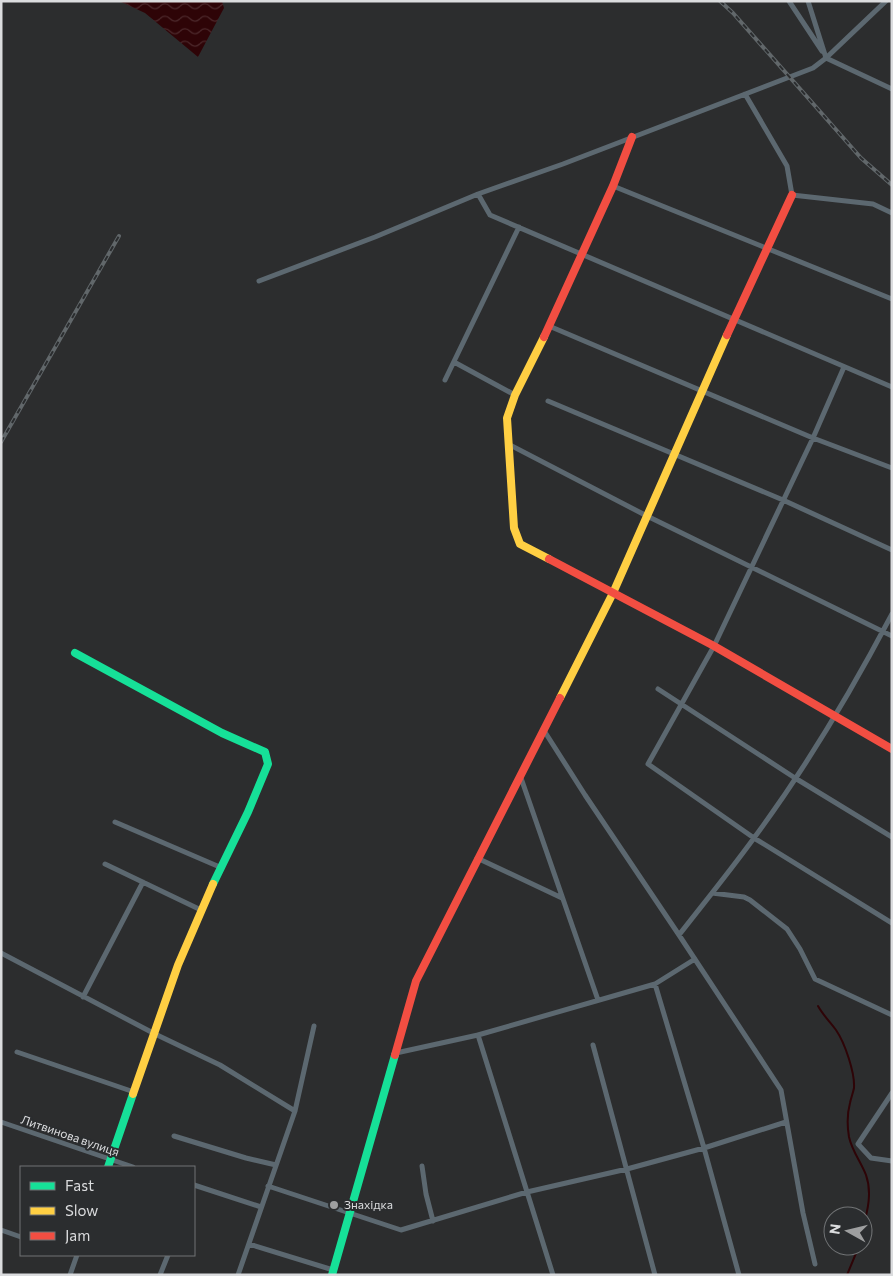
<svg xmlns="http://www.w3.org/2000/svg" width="893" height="1276" viewBox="0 0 893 1276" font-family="Commissioner,sans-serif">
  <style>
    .water { fill: url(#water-waves) }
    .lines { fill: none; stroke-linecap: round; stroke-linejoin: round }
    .stream { stroke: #2e0407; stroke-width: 2 }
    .street { stroke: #5c6870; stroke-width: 5 }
    .fast { stroke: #16e098; stroke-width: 8 }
    .slow { stroke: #ffcf43; stroke-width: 8 }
    .jam { stroke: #f24e42; stroke-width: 8 }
    .rail-casing { stroke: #61676a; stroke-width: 4 }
    .rail { stroke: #2b2d2f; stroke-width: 2; stroke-dasharray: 5.5; stroke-linecap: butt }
    .poi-dot { fill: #9e9fa0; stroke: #2b2d2f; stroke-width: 2 }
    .labels { text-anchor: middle; stroke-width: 4; stroke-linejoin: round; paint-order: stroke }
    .street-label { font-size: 12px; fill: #dbdcde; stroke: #2b2d2f }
    .poi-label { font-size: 12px; fill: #dbdcde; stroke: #2b2d2f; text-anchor: start }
  </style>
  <defs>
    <pattern id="water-waves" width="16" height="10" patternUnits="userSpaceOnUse" patternTransform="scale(1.25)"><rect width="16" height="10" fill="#2e0407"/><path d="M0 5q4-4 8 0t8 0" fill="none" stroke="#4c282b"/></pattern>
  </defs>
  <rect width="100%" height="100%" fill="#2c2d2e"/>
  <path class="water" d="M119 1H222L224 8 198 57 145 13Z"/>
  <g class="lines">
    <path class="stream" d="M818 1006C823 1015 830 1022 836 1030 845 1043 855 1073 854 1088 853 1093 851 1098 850 1103 847 1114 847 1125 849 1137 852 1151 861 1162 866 1175 872 1192 868 1210 863 1227
      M847 1275 859 1246"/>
    <path class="street" d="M789 1 822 51
      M808 1 826 58 892 89
      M745 94 787 166 792 195 873 204 892 213
      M613 186 892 299
      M478 194 490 215 892 387
      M259 281 375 237 478 194 563 164 813 68 826 58 886 1
      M549 326 813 438 892 468
      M454 362 515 395
      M844 367 813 438 714 646 648 764 754 838 892 923
      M445 380 519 227
      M548 401 783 500 892 550
      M508 444 647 516 892 636
      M658 689 795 778 892 837
      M543 729 585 795 679 935 781 1090 803 1213 815 1264
      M520 775 598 1000
      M115 822 222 868
      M477 858 562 898
      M105 864 201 910
      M712 893 744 897 750 900 787 929 800 949 815 979 892 1015
      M679 935C704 903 730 871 754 838 805 769 852 690 892 614
      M1 953 155 1034 220 1065 295 1111
      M655 984 704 1148 739 1275
      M83 997 143 882
      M478 1035 553 1275
      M593 1045 655 1275
      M17 1052 134 1092
      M396 1053 478 1035 655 984 695 959
      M892 1093 858 1144 871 1158 892 1161
      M1 1122 133 1167
      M174 1136 246 1158 276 1165
      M422 1166 426 1194 433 1221
      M194 1185 261 1207
      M268 1186 401 1230 527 1192 627 1169 704 1148 786 1122
      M1 1230 21 1237
      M249 1244 333 1270
      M70 1275 77 1255
      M160 1275 168 1255
      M238 1275 295 1111 314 1026"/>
    <path class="fast" d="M75 653 222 733 265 752 268 764 248 812 213 884
      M108 1167 133 1094
      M332 1275 395 1055"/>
    <path class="slow" d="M544 337 515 395 507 418 514 528 520 544 549 559
      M560 698 613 593 727 335
      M133 1094 178 965 213 884"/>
    <path class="jam" d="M727 335 792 195
      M544 337 613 186 632 137
      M549 559 714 646 892 749
      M395 1055 416 981 560 698"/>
    <g class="rail-casing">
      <path id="rail" d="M720 1 733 13 861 158 892 185
        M1 442 119 236"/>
    </g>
    <use href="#rail" class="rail"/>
  </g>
  <circle class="poi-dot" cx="334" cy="1205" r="5"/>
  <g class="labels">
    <g class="street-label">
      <text transform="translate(70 1136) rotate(19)" y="4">Литвинова вулиця</text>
    </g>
    <g class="poi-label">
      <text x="344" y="1209">Знахідка</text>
    </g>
  </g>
  <rect width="893" height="1276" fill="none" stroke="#dbdcde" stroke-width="5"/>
  <rect x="20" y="1166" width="175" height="90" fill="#2b2d2f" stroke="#717375"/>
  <rect x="30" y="1182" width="25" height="8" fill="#16e098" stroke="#717375"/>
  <text x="65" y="1191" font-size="15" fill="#dbdcde">Fast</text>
  <rect x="30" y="1207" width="25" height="8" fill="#ffcf43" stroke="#717375"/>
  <text x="65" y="1216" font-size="15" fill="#dbdcde">Slow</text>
  <rect x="30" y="1232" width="25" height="8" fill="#f24e42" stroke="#717375"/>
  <text x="65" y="1241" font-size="15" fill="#dbdcde">Jam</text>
  <g transform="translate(848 1231) rotate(278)"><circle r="24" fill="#2b2d2f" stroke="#717375"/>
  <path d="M0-4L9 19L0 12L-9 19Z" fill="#9e9fa0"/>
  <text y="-8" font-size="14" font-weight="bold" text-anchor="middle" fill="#dbdcde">N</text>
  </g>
</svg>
